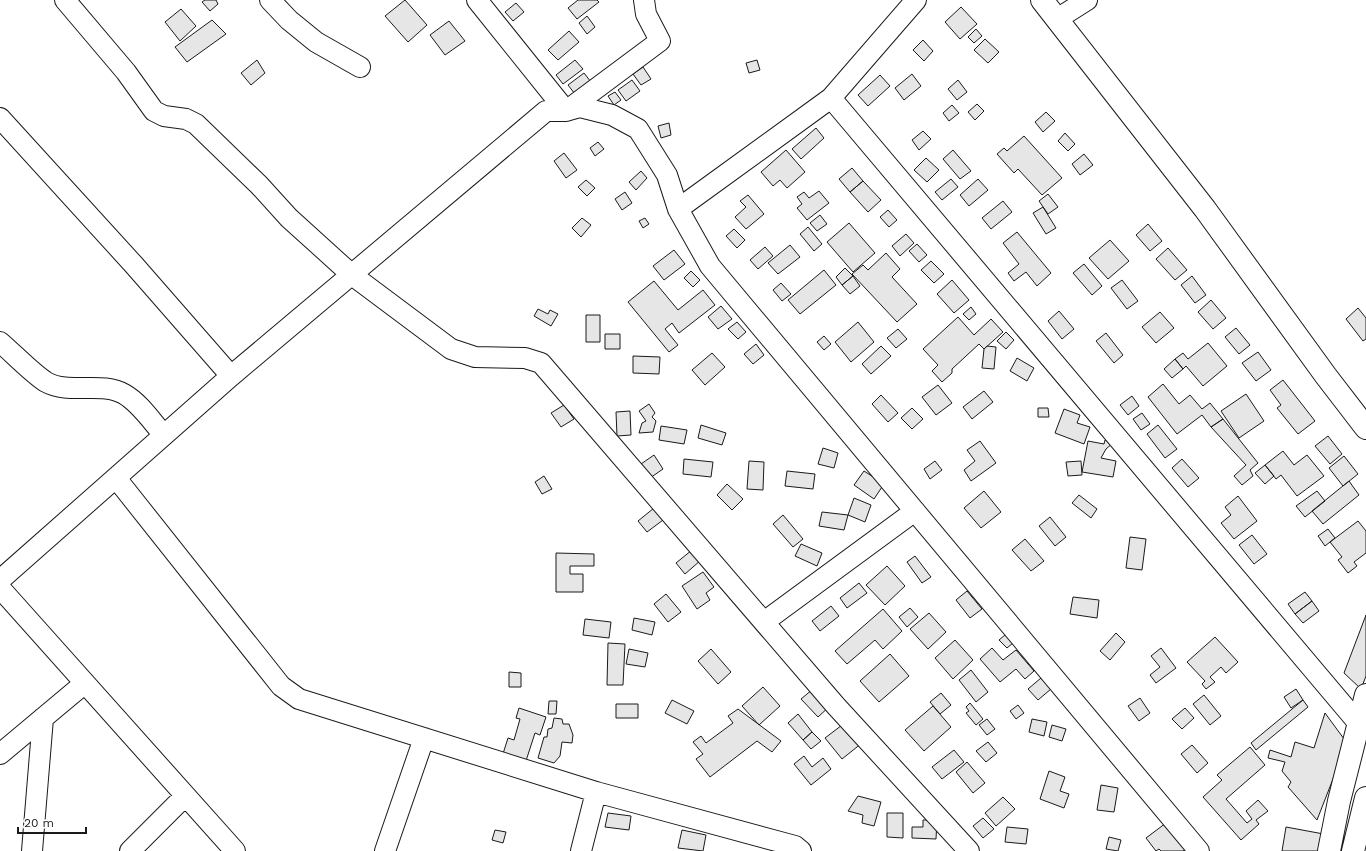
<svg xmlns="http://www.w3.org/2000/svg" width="1366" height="851" viewBox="0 0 1366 851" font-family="'Work Sans',sans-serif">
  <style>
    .building { fill: #e6e6e6; stroke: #1a1a1a }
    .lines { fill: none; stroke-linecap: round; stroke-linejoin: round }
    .minor-casing { stroke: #1a1a1a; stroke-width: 22 }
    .tertiary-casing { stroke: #1a1a1a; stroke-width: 24 }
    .trunk-casing { stroke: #1a1a1a; stroke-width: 24 }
    .minor { stroke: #fff; stroke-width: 20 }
    .tertiary { stroke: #fff; stroke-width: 22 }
    .trunk { stroke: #fff; stroke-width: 22 }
  </style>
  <rect width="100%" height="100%" fill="#fff"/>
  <path class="building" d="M205 0H216L218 4 210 11 202 2Z
    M405 0 427 25 408 42 385 16Z
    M578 0H597L599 2 577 19 568 8Z
    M516 3 524 12 513 21 505 12Z
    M961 7 977 24 960 39 945 22Z
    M181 9 196 26 180 41 165 22Z
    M587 16 595 27 587 34 579 23Z
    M212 20 226 34 187 62 175 47Z
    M449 21 465 41 445 55 430 35Z
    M976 29 982 36 974 43 968 37Z
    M569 31 579 42 558 60 548 50Z
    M985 39 999 52 988 63 974 50Z
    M923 40 933 51 924 61 913 50Z
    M257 60 265 73 251 85 241 73Z
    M575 60 583 69 563 84 556 75Z
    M757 60 760 70 749 73 746 63Z
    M643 67 651 79 641 85 633 74Z
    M584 73 591 82 575 94 568 85Z
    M912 74 921 86 904 100 895 88Z
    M880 75 890 86 868 106 858 95Z
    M632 80 640 91 626 101 618 90Z
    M958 80 967 92 957 100 948 89Z
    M615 92 621 100 614 105 608 96Z
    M977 104 984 111 975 120 968 112Z
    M952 105 959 113 949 121 943 113Z
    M1046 112 1055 121 1043 132 1035 122Z
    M669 123 671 135 661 138 658 126Z
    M816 128 824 138 801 159 792 149Z
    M923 131 931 139 919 150 912 140Z
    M1065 133 1075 144 1068 151 1058 141Z
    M1024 136 1062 178 1042 195 1018 169 1014 173 997 154 1004 148 1007 151Z
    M598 142 604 149 595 156 590 148Z
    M786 150 805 172 787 188 780 180 773 186 761 172Z
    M953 150 971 171 960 179 943 159Z
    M564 153 577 170 566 178 554 161Z
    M1084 154 1093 165 1080 175 1072 164Z
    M926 158 939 170 927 182 914 170Z
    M852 168 863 181 850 192 839 179Z
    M641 171 647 178 636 190 629 182Z
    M951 179 958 187 942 200 935 192Z
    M978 179 988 190 969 206 960 195Z
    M586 180 595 188 587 196 578 187Z
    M863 181 881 200 868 212 850 192Z
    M819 191 829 203 807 220 797 208 802 204 797 197 804 192 809 198Z
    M625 192 632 203 622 210 615 199Z
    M1048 194 1058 207 1048 214 1039 201Z
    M748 195 764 214 746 229 735 217 746 207 740 201Z
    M1003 201 1012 212 991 229 982 218Z
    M1043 207 1056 228 1046 234 1033 213Z
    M888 210 897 220 889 227 880 217Z
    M820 215 827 224 817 231 810 223Z
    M582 218 591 225 581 237 572 228Z
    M645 218 649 224 643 228 639 221Z
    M849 223 875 253 853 272 827 242Z
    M1148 224 1162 241 1150 251 1136 235Z
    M808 227 822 244 814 251 800 234Z
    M734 229 745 240 737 248 726 236Z
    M1017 232 1051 273 1037 286 1026 272 1014 281 1008 273 1019 264 1003 243Z
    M906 234 914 243 900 256 892 246Z
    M1110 240 1129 261 1108 279 1089 258Z
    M917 244 927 255 919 262 909 251Z
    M790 245 800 257 778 274 768 263Z
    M765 247 773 256 758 269 750 260Z
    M1168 248 1187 270 1175 280 1156 259Z
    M674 250 685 264 664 280 653 266Z
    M886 253 900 269 892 277 917 304 897 322 852 274 863 265 868 270Z
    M931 261 944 274 934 283 921 270Z
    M1084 264 1102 286 1092 295 1073 273Z
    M845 268 853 276 842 285 836 277Z
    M824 270 836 285 800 314 788 300Z
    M691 271 700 280 693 287 684 278Z
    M853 276 860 286 850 294 842 285Z
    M1192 276 1206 295 1195 303 1181 285Z
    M952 280 969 300 954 313 937 294Z
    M1122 280 1138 301 1127 309 1111 288Z
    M654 281 678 310 703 290 715 305 679 333 672 323 665 329 678 345 669 352 628 302Z
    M781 283 791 294 782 301 773 290Z
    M1211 300 1226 318 1213 329 1198 312Z
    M721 306 732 319 718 329 708 317Z
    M971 307 976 314 969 320 963 314Z
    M1358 308 1366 318V339L1363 341 1346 319Z
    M538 309 548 314 550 310 558 314 551 326 534 316Z
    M1059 311 1074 329 1062 339 1048 321Z
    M1160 312 1174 328 1156 343 1142 327Z
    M586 315H600V342H586Z
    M958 317 974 335 991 319 1003 332 984 349 979 344 952 369V373L942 382 932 371 938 365 923 349Z
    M737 322 746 332 738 339 728 329Z
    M858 322 874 342 851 362 835 342Z
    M1236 328 1250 345 1239 354 1225 337Z
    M898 329 907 339 896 348 887 338Z
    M1006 332 1014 340 1006 349 997 341Z
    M1106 333 1123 355 1114 363 1096 341Z
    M605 334H620V349H605Z
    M824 336 831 344 824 350 817 342Z
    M1208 343 1227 366 1203 386 1186 366 1183 369 1175 359 1183 353 1188 359Z
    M756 344 764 355 753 364 744 354Z
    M881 346 891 356 871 374 862 364Z
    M987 346 996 347 994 369 982 368 984 349Z
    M1258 352 1271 370 1256 381 1242 363Z
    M712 353 725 367 705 385 692 370Z
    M633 356 660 357 659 374 633 373Z
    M1017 358 1034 368 1027 381 1010 371Z
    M1175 359 1183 369 1172 378 1164 369Z
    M1283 380 1315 421 1298 434 1277 408 1281 405 1270 390Z
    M1163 384 1179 404 1190 395 1202 409 1210 403 1223 419 1211 427 1202 415 1177 434 1148 397Z
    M938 385 952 403 936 415 922 397Z
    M984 391 993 402 972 419 963 407Z
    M1246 394 1264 421 1239 438 1221 411Z
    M881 395 898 413 888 422 872 404Z
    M1132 396 1139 406 1128 415 1120 405Z
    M649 404 655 413 652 417 656 421 653 432 639 433 642 423 646 421 639 411Z
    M564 405 574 419 561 427 551 413Z
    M912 408 923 419 912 429 901 418Z
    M1038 408H1048L1049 417H1038Z
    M1064 409 1080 415 1077 423 1090 427 1084 444 1055 433Z
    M630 411 631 435 617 436 616 412Z
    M1142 413 1150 424 1141 430 1133 419Z
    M1223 419 1258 463 1250 470 1253 476 1242 485 1234 476 1246 465 1211 427Z
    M701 425 726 433 722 445 698 438Z
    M1158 425 1177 449 1165 458 1147 434Z
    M661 426 687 430 684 444 659 440Z
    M1328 436 1342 454 1330 464 1315 446Z
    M1105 440 1114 442 1106 449 1101 458 1116 461 1113 477 1082 472 1088 441 1104 444Z
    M980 441 996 463 971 481 964 470 975 461 967 450Z
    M823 448 838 453 834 468 818 464Z
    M1283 451 1294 465 1307 455 1324 476 1297 496 1281 475 1276 479 1265 465Z
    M654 455 663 469 650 478 641 464Z
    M1344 456 1358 474 1343 486 1329 468Z
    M684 459 713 462 711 477 683 474Z
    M1182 459 1199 478 1188 487 1172 468Z
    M749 461 764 462 763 490 747 489Z
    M935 461 942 470 930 479 924 469Z
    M1081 461 1082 475 1068 476 1066 462Z
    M1265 465 1274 476 1265 484 1255 473Z
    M787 471 815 474 813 489 785 486Z
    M864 471 884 484 874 499 854 485Z
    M544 476 552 489 542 494 535 482Z
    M1349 481 1359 495 1323 524 1312 511Z
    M727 484 743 499 732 510 717 495Z
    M984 491 1001 512 981 528 964 508Z
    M1317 491 1325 501 1305 517 1296 506Z
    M1079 495 1097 509 1091 518 1072 503Z
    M1238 496 1257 521 1234 539 1221 523 1231 515 1225 507Z
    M854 498 871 505 865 522 848 515Z
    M654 508 663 520 647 532 638 521Z
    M822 512 848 515 844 530 819 526Z
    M783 515 803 539 793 547 773 524Z
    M1050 517 1066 537 1055 546 1039 526Z
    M1358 521 1366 531V553L1354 562 1357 566 1348 573 1338 560 1342 557 1330 542Z
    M1328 529 1335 538 1325 546 1318 536Z
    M1252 535 1267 554 1254 564 1239 545Z
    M1130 537 1146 539 1142 570 1126 568Z
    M1025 539 1044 561 1031 571 1012 550Z
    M801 544 822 553 817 566 795 556Z
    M692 550 701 560 685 574 676 563Z
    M556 553 594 554V566H570V574H583V592H556Z
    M915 556 931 577 922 583 907 562Z
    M887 566 905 586 885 605 866 585Z
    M703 572 714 587 706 593 710 600 697 609 682 586Z
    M859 583 867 593 847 608 840 598Z
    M967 591 982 609 970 618 956 600Z
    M1305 592 1312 601 1295 614 1288 604Z
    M666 594 681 612 668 622 654 604Z
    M1073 597 1099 600 1097 618 1070 614Z
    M1312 601 1319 611 1303 623 1295 614Z
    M831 606 839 616 820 631 812 621Z
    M910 608 918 617 907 627 899 617Z
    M883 609 902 631 883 649 875 640 847 664 835 651Z
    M929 613 946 632 928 649 910 629Z
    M1366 615V676L1361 689 1344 673Z
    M634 618 655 622 652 635 632 630Z
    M585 619 611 622 609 638 583 635Z
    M1116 633 1125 642 1110 660 1100 651Z
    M1005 635 1013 643 1007 648 999 640Z
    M1215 637 1238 662 1226 673 1221 667 1210 677 1215 682 1206 689 1202 684 1205 681 1187 662Z
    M955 640 973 660 953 679 935 658Z
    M608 643 625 644 623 685H607Z
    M992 648 1003 660 1016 650 1034 671 1025 679 1016 669 1000 682 980 659Z
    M1161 648 1176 668 1156 683 1150 675 1160 667 1151 656Z
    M629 649 648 653 645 667 626 664Z
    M711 649 731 672 718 684 698 661Z
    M890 654 909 676 879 702 860 681Z
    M971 670 988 692 976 702 959 680Z
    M509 672 521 673V687H509Z
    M1041 678 1051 689 1038 700 1028 689Z
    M763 687 780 706 759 725 742 706Z
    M813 689 830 706 818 717 801 699Z
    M1296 689 1303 700 1291 708 1284 697Z
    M941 693 951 705 940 714 930 702Z
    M1204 695 1221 716 1210 725 1193 704Z
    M1140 698 1150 713 1139 721 1128 706Z
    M672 700 694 711 687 724 665 713Z
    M1303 700 1308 707 1256 750 1251 743Z
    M549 701H557L556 714H548Z
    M970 703 983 719 976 725 966 713 969 711 966 707Z
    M616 704H638V718H616Z
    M1018 705 1024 713 1016 719 1010 711Z
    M933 706 951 727 924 751 905 730Z
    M519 708 546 717 540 735 535 733 524 767 501 760 508 738 514 740 520 719 516 718Z
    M1185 708 1194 718 1182 729 1172 719Z
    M738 709 781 741 772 752 757 741 710 777 696 759 703 754 693 742 701 736 706 743 733 723 728 716Z
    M1325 713 1347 743 1317 820 1288 787 1291 782 1282 771 1285 762 1268 758 1270 750 1291 757 1295 742 1314 748Z
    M798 714 812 732 803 740 788 723Z
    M554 718 562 719 563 724H569L573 735 572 743 562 742 560 756 554 763 538 758 544 737H547L548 729 552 728Z
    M987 719 995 729 987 735 979 725Z
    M1032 719 1047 722 1044 736 1029 732Z
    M846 722 862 743 842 759 825 738Z
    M1052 725 1066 729 1062 741 1049 737Z
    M812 732 821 741 811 749 803 740Z
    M988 742 997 753 986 762 976 751Z
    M1192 745 1208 763 1197 773 1181 754Z
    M1250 747 1265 765 1226 799 1247 823 1252 819 1246 811 1258 800 1268 811 1256 820 1259 824 1241 840 1203 797 1222 780 1217 775Z
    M954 750 964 762 942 779 932 767Z
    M804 756 812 767 823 758 831 769 811 785 794 764Z
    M967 762 985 783 973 793 956 772Z
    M1049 771 1065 777 1060 791 1069 794 1064 808 1040 799Z
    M1101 785 1118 788 1114 812 1097 810Z
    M858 796 881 802 874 826 862 823 863 815 848 811Z
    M1003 797 1015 809 996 826 985 813Z
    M608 813 631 816 629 830 605 827Z
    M887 813H903V838L887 837Z
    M983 818 994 829 983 838 973 826Z
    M923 820H937L936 839 912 838V827H923Z
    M1166 823 1186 849 1183 851H1161L1159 849 1156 851 1146 838Z
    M1007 827 1028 829 1026 844 1005 842Z
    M1286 827 1329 835 1326 851H1282Z
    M495 830 506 832 503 843 492 840Z
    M682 830 706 835 703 851 678 848Z
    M1109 837 1121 840 1118 851 1106 849Z"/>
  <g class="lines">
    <g class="minor-casing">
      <path id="minor" d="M65 0 126 72 154 111 164 116 186 119 196 124 259 185 289 218 352 275 451 349 475 357 525 358 541 363 836 706 969 851
        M270 0 289 20 316 42 360 67
        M477 0 566 111
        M1057 19 1087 0
        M831 98 1359 724
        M566 111 660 41 646 14 644 0
        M0 118 134 265 231 376
        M678 209 831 98 916 0
        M0 342C14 354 32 373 46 382 69 395 102 381 124 394 140 403 152 422 164 435
        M116 478 281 686 299 699 596 792 795 846 801 851
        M0 580 231 376 546 111H566L580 107 612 115 638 129 667 175 678 209 710 266 1199 851
        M0 588 235 851
        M764 622 915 511
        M0 754 85 683
        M32 851 43 718
        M130 851 185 796
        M385 851 424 738
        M581 851 596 792"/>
    </g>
    <g class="tertiary-casing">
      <path id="tertiary" d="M1042 0 1205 209 1326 376 1366 428"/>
    </g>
    <g class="trunk-casing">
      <path id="trunk" d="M1329 851 1339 801 1366 695
        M1353 851 1366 798"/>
    </g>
    <use href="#minor" class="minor"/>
    <use href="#tertiary" class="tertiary"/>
    <use href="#trunk" class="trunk"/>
  </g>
  <path d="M18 827v6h68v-6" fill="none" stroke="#1a1a1a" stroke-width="2"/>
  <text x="24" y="827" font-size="12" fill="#1a1a1a" stroke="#ffffff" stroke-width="3" paint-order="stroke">20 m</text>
</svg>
